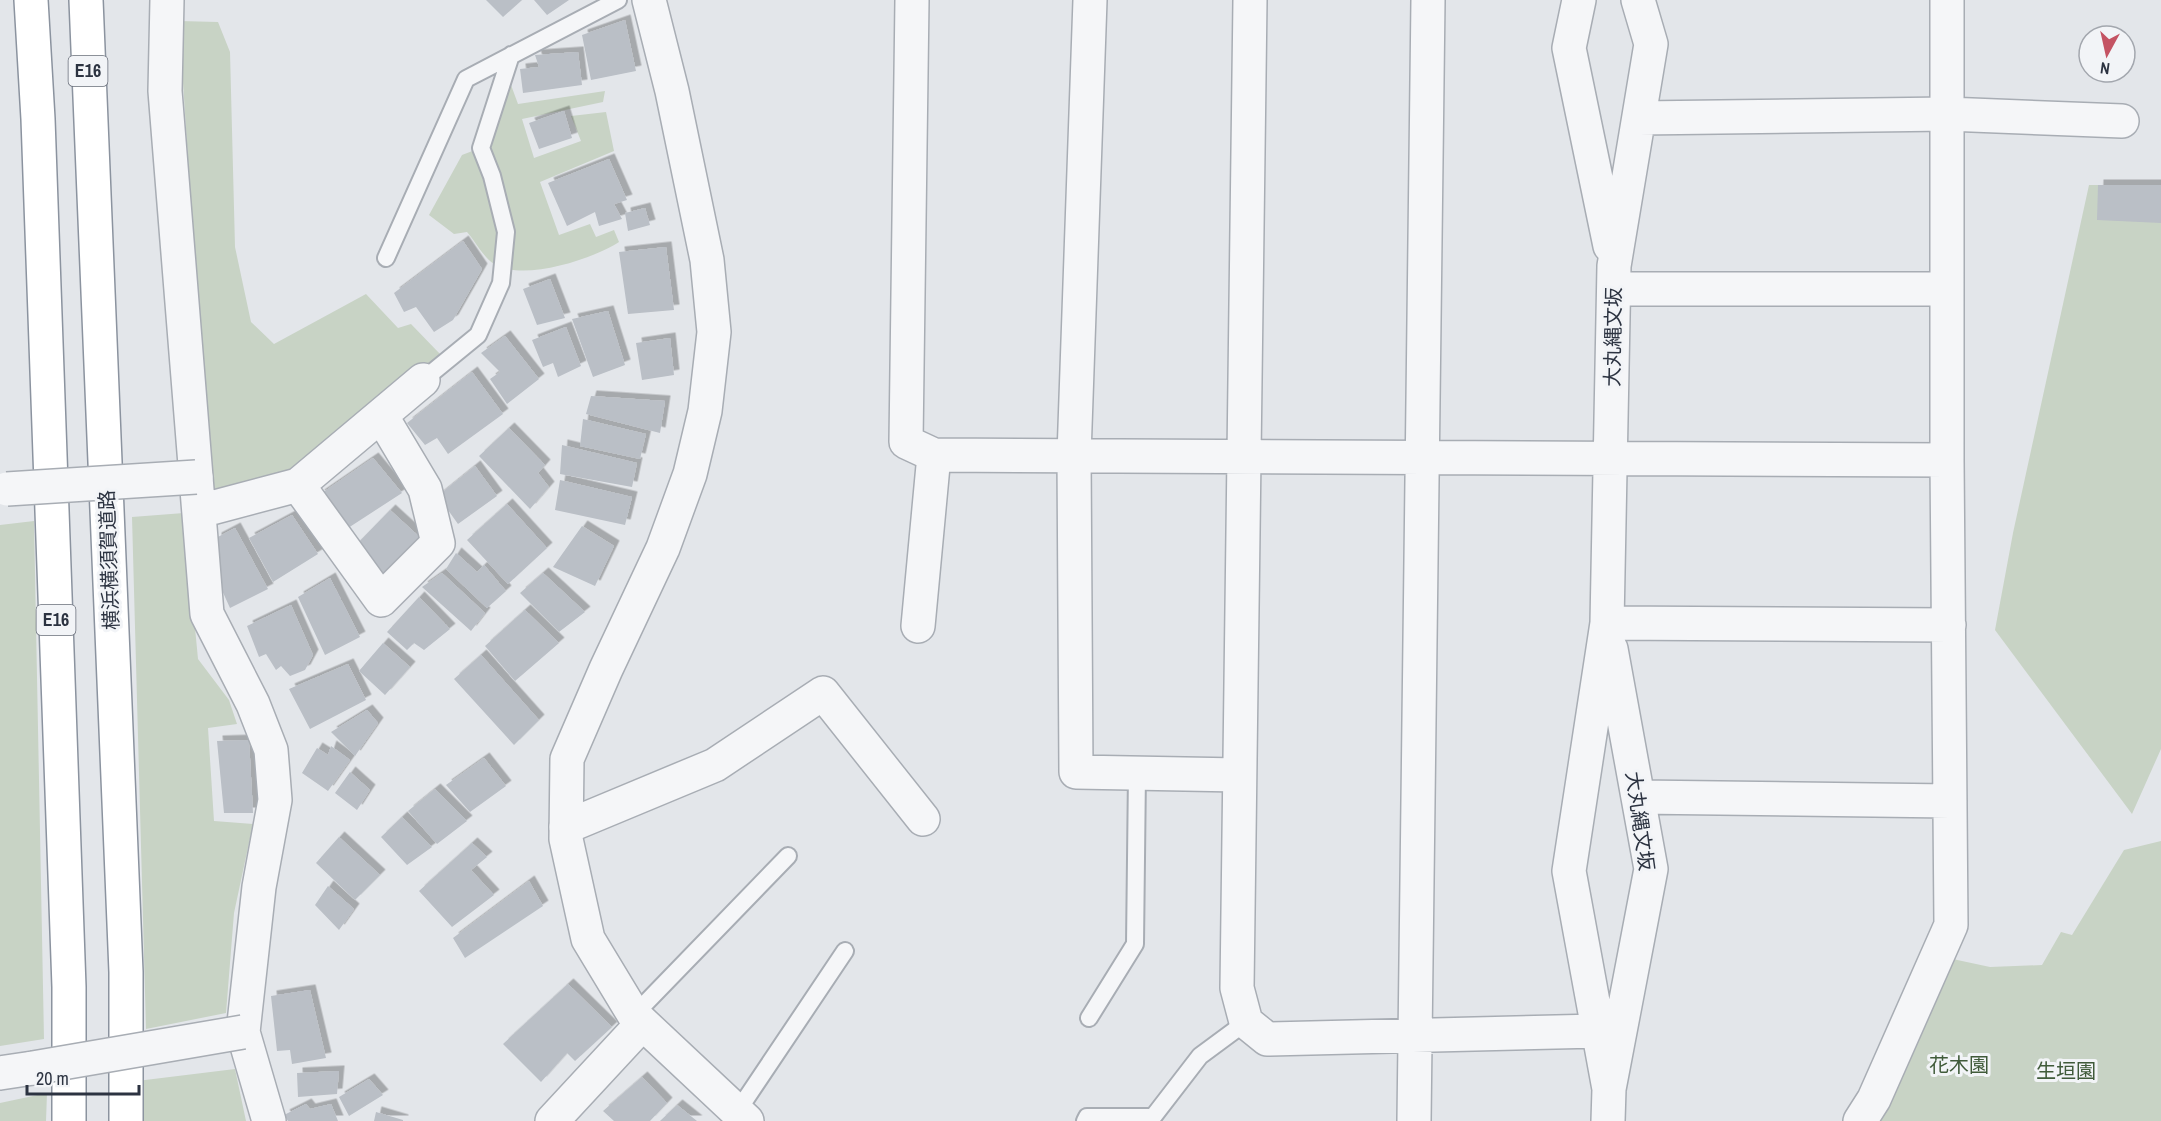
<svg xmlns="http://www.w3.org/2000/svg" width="2161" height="1121" viewBox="0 0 2161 1121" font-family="'Archivo Narrow','Noto Sans JP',sans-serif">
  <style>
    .green { fill: #c8d3c5 }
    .building { fill: #babfc6; filter: url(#shadow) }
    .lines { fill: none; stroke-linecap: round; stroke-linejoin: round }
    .service-casing { stroke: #a8adb4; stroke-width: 20 }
    .minor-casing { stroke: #a8adb4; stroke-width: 36 }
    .tertiary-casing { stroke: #a8adb4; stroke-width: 36 }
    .motorway-casing { stroke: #8b939f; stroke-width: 36 }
    .service { stroke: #f5f6f8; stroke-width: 16 }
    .minor { stroke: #f5f6f8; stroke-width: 33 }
    .tertiary { stroke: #f5f6f8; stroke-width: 33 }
    .motorway { stroke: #fff; stroke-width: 33 }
    .minor-bridge-casing { stroke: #a8adb4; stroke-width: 36; stroke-linecap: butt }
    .minor-bridge { stroke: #f5f6f8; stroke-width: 33 }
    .labels { text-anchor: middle; stroke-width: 6; stroke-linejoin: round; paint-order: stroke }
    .shield { fill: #f2f4f7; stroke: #676d78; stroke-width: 1.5 }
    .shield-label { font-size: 18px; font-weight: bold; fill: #2c3341 }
    .street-label { font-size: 20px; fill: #2c3341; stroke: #f2f4f7 }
    .park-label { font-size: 20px; fill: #405b3a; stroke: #f2f4f7 }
  </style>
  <defs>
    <filter id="shadow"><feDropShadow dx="5.5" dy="-5.5" stdDeviation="0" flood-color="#0004"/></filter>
  </defs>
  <rect width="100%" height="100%" fill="#e3e6ea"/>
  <path class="green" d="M179 21 218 22 230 52 235 247 251 322 274 344 366 294 398 328 411 324 440 354 293 476 210 497Z
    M511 85 518 104 605 91 603 102 522 119 534 158 581 141 571 116 606 112 614 151 540 182 559 235 590 224 596 237 614 230 619 242C593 259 523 282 494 264 484 258 475 241 467 232L454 234 429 215 462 155 488 145Z
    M2089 185H2161V749L2132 814 1995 630 2013 533Z
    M184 513 198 659 229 700 237 724 208 728 214 821 253 824 234 913 226 1013 146 1029 132 517Z
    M34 521 44 1039 0 1046V525Z
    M2161 841V1121H1873L1948 958 1990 967 2042 965 2061 932 2072 935 2124 850Z
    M235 1069 246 1121H138L137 1081Z
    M47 1093 46 1121H0V1103Z"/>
  <path class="building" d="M486 0H522L503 17Z
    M534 0H569L547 15Z
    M625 20 636 71 591 80 582 35Z
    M578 52 582 85 523 93 520 69 539 67 535 55Z
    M564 111 572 138 539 149 529 123Z
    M609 159 627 200 614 204 622 219 599 226 595 212 567 226 548 183Z
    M2098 185H2161V223L2097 220Z
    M645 208 650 225 628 231 625 213Z
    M463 241 482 269 453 320 434 332 416 307 404 312 394 293Z
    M666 247 674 310 628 314 619 252Z
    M550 279 565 318 537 325 523 289Z
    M608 311 625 365 593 377 572 319Z
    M566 327 581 366 558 377 553 363 543 367 532 340Z
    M505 336 539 379 507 404 490 379 500 372 481 353Z
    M670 338 674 375 642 380 636 343Z
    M472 372 503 414 448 454 437 438 425 445 407 423Z
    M591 396 665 401 660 433 586 414Z
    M583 419 646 434 640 459 580 446Z
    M509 428 545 465 538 473 549 487 530 509 479 456Z
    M562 445 637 463 632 487 560 474Z
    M373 458 402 493 345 530 319 495Z
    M475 466 497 496 458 524 438 496Z
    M560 480 632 497 625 525 555 510Z
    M507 504 547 548 508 584 467 540Z
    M390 510 425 542 387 579 355 546Z
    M292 515 318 554 273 582 249 538Z
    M582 526 614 546 595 586 553 567Z
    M235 528 268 589 230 608 221 588 216 538Z
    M456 553 477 572 484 565 506 591 487 608 446 569Z
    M442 573 485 613 471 631 422 587Z
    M543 573 585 612 559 632 520 593Z
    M330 578 360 637 325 655 298 597Z
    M419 597 450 629 424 650 414 643 407 650 387 632Z
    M291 605 313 655 305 670 290 676 281 666 276 670 266 654 259 657 247 626Z
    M525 610 559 643 515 681 485 646Z
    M383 643 410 667 385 695 359 671Z
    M481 655 539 720 514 745 454 679Z
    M348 664 366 700 310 729 289 689Z
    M367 710 378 723 355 756 331 732Z
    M249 740 253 813H224L217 741Z
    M331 746 350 760 328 791 302 773 317 748 328 755Z
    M484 758 506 786 470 812 446 785Z
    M350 772 370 790 357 810 335 793Z
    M435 789 467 821 437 844 408 811Z
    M402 817 432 847 407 865 381 837Z
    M339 837 380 875 355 900 316 863Z
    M472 843 487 857 471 870 494 895 452 927 419 891Z
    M529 881 543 906 465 958 453 938Z
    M328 886 354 909 339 930 315 905Z
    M568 984 612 1027 575 1061 567 1053 541 1082 503 1044Z
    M310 990 326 1058 292 1064 290 1050 277 1051 271 996Z
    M339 1071 337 1094 298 1097 297 1073Z
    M642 1077 667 1103 650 1121H614L603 1111Z
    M369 1079 383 1095 349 1116 339 1097Z
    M306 1104 310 1109 331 1104 338 1121H288L284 1115Z
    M677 1105 697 1121H660Z
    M376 1112 403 1120V1121H374Z"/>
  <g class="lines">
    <g class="service-casing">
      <path id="service" d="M386 258 466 79 618 0
        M423 380 478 335 501 283 506 232 492 176 481 148 511 55
        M634 1015 788 856
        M1089 1018 1135 944 1137 773
        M737 1112 845 951
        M1085 1121 1087 1117H1153L1200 1056 1246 1022"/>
    </g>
    <g class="minor-casing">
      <path id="minor" d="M167 0 165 91 207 614 253 704 271 750 275 800 259 887 243 1032 269 1121
        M912 0 906 442 934 455 918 626
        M1090 0 1074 455 1076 772 1239 775
        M1250 0 1237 988 1246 1022 1267 1039 1598 1031
        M1579 0 1569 48 1610 246
        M1639 118 1947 114 2122 121
        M1614 289H1947
        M934 455 1947 460
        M298 485 423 380
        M200 511 298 485 381 600 438 543 425 489 382 417
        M1607 623 1949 625
        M1638 797 1950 801
        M566 827 715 765 823 693 923 819
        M0 1073 33 1068
        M1609 1089 1569 871 1607 623 1614 266 1651 44 1638 0
        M1414 1121 1428 0
        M1608 1121 1609 1089 1651 869 1611 649
        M1860 1121 1874 1099 1951 925 1947 460V0"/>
    </g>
    <g class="tertiary-casing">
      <path id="tertiary" d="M649 0 672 91 707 260 714 332 705 411 690 474 663 548 606 669 567 759 566 839 588 939 634 1015 747 1121
        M552 1121 641 1025"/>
    </g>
    <g class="motorway-casing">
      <path id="motorway" d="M31 0 38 119 69 987V1121
        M86 0 126 972V1121"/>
    </g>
    <use href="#service" class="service"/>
    <use href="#minor" class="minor"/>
    <use href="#tertiary" class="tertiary"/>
    <use href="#motorway" class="motorway"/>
    <g class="minor-bridge-casing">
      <path id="minor-bridge" d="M7 489 196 477
        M33 1068 243 1032"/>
    </g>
    <use href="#minor-bridge" class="minor-bridge"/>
  </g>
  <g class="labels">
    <g class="shield">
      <rect x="68.5" y="56" width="39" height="30" rx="4.5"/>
      <rect x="36.5" y="605" width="39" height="30" rx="4.5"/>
    </g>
    <g class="shield-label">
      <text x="88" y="77">E16</text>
      <text x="56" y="626">E16</text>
    </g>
    <g class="street-label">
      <text transform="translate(1613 337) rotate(-89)" y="7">大丸縄文坂</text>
      <text transform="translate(109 560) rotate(-92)" y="7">横浜横須賀道路</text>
      <text transform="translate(1640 821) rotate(82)" y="7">大丸縄文坂</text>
    </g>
    <g class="park-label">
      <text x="1959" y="1072">花木園</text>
      <text x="2066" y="1078">生垣園</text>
    </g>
  </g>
  <g transform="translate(2107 54) rotate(188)"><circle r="28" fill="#f2f4f7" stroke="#a3a7ae" stroke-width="1.5"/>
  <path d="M0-4.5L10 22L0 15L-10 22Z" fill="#c45363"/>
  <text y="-9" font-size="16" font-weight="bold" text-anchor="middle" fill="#2c3341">N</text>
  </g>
  <path d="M27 1085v9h112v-9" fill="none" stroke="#2c3341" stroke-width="3"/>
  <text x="36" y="1085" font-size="18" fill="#2c3341" stroke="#f2f4f7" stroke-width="4.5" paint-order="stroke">20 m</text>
</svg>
